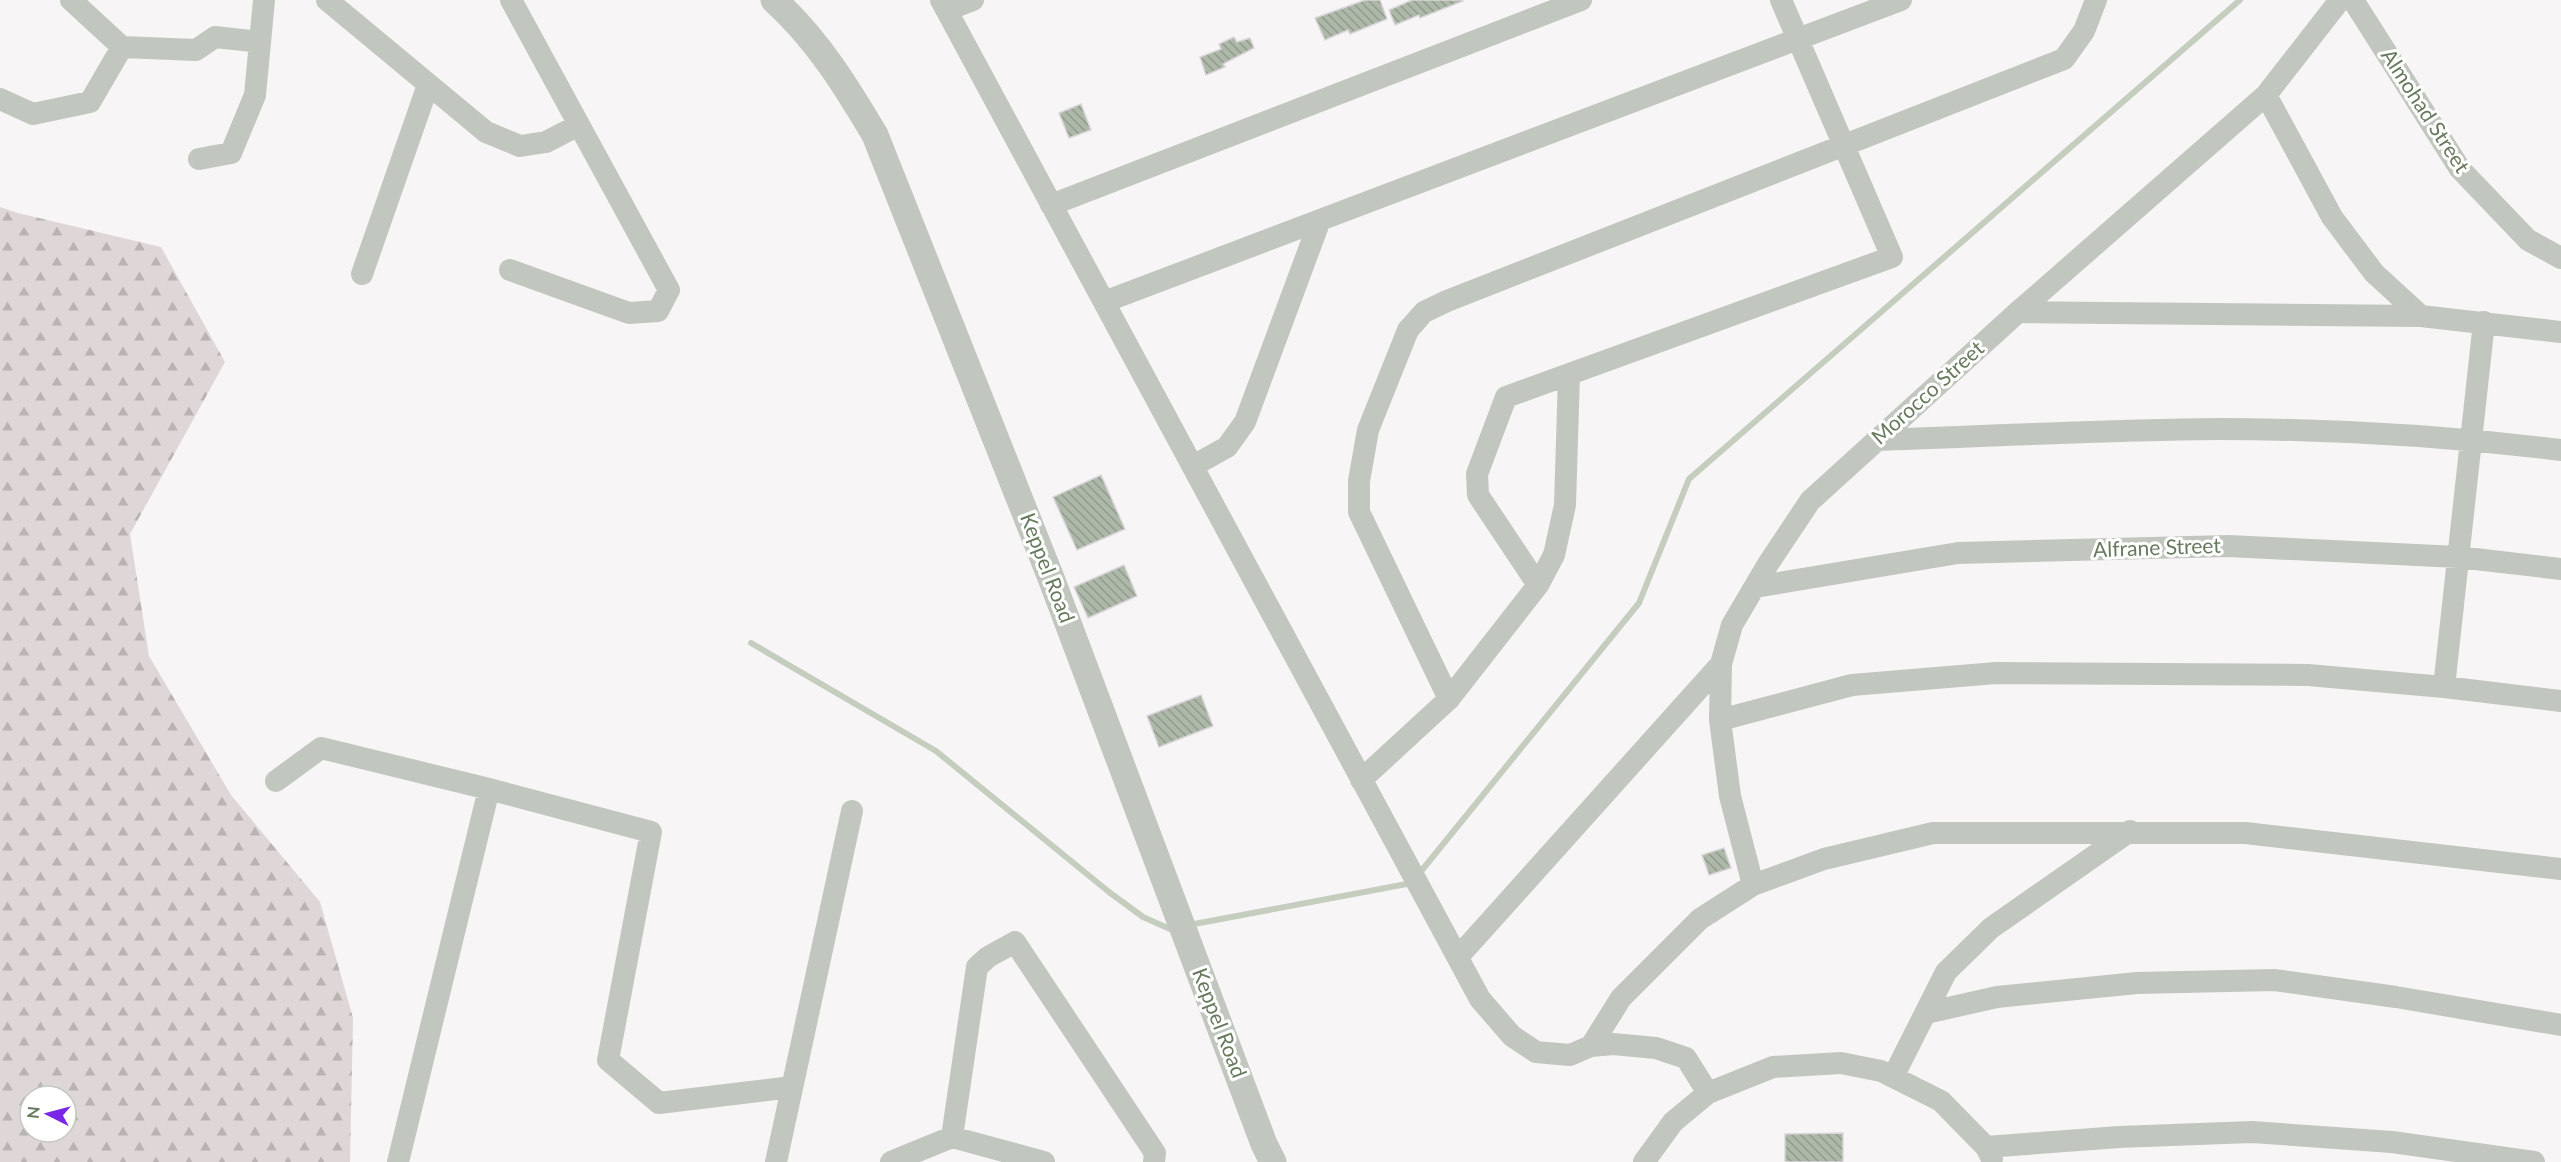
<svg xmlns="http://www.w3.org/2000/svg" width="2561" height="1162" viewBox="0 0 2561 1162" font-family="Lato,sans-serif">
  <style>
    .forest { fill: url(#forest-firs); fill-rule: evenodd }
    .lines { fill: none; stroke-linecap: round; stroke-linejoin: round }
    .stream { stroke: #c5cdbe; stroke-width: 6 }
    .building { fill: url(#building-back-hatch); stroke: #d9d7d9; stroke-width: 1.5 }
    .minor { stroke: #c1c7be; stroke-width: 22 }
    .tertiary { stroke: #c1c7be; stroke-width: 27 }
    .labels { text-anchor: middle; stroke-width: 6; stroke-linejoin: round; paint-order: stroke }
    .street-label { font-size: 21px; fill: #677a5e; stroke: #fff }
  </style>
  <defs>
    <pattern id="forest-firs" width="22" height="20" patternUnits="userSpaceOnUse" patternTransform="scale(1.5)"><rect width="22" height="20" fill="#dfd6d7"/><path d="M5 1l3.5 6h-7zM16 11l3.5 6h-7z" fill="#b9b3b2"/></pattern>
    <pattern id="building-back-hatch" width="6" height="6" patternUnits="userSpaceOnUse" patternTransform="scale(1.5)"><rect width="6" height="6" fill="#aeb8a9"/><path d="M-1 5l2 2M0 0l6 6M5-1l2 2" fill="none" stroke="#919b8d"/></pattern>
  </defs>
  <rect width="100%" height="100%" fill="#f8f5f7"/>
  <path class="forest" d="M0 207 18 213 161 247 225 362 130 534 149 656 231 795 320 902 353 1018 350 1162H0ZM30 1096H66V1132H30Z"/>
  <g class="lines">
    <path class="stream" d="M751 643 936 751 1109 892 1143 917 1170 929 1176 928
      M1418 875 1639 603 1689 479 2240 0
      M1189 925 1412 883"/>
  </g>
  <path class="building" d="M1365 0H1380L1387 19 1350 34 1348 30 1325 40 1315 18Z
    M1412 0H1463V1L1420 18 1419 15 1395 25 1389 10Z
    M1234 37 1237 42 1250 38 1254 48 1223 64 1225 67 1206 75 1200 57 1221 49 1219 44Z
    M1081 104 1091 130 1069 138 1059 113Z
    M1101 475 1125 529 1077 550 1053 497Z
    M1124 565 1137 596 1088 618 1074 587Z
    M1201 695 1213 726 1159 747 1147 716Z
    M1724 848 1731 868 1709 875 1702 855Z
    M1843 1133V1162H1785V1134Z"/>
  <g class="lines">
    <path class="minor" d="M71 0 122 47 196 50 215 37 260 42
      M327 0 486 132 520 146 546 142 579 125
      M941 0 1480 999 1512 1036 1536 1052 1570 1055 1591 1046 1613 1044 1656 1048 1686 1058 1708 1093
      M2353 0 2460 169 2528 240 2561 258
      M947 10 973 0
      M2266 95 2332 217 2374 273 2421 316
      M0 99 33 114 90 102 122 47
      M199 159 231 153 255 95 264 0
      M1051 205 1581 0
      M510 270 629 313 658 311 669 290 511 0
      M362 274 428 85
      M1104 302 1901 0
      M2018 312 2421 316 2561 332
      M1876 440C1990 436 2103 430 2217 429 2332 429 2447 436 2561 450
      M1193 466 1227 447 1245 422 1320 220
      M1538 585 1478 495 1477 474 1506 397 1892 257 1781 0
      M1755 587 1958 553 2228 546 2458 557 2561 569
      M2444 687 2484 322
      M1449 699 1359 512V481L1368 430 1408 330 1424 312 1447 301 2064 59 2084 31 2096 0
      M1720 720 1852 685 1996 673 2308 675 2444 687 2561 701
      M1361 780 1449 699 1538 585 1554 555 1565 505 1569 375
      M276 781 321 748 489 789 651 832 608 1060 659 1103 792 1087
      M1753 885 1730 796 1720 720 1721 664 1732 625 1768 564 1810 501 2018 312 2266 95 2340 0
      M1458 957 1721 664
      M1926 1013 1997 997 2137 983 2274 980 2396 997 2561 1025
      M1591 1046 1621 998 1700 919 1753 885 1824 859 1933 833H2245L2561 869
      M1893 1077 1946 972 1991 928 2130 831
      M952 1137 977 967 988 957 1015 942 1155 1153 1154 1162
      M1986 1147 2119 1137 2252 1132 2392 1142 2534 1162
      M398 1162 489 789
      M776 1162 852 811
      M891 1162 952 1137 1044 1162
      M1644 1162 1673 1122 1708 1093 1773 1067 1841 1063 1881 1071 1941 1101 1986 1147 1992 1159"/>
    <path class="tertiary" d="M774 0C817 39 846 86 875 135L1051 578 1264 1144 1273 1162"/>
  </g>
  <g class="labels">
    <g class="street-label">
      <text transform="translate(2425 111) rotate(57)" y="7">Almohad Street</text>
      <text transform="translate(1928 393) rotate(-42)" y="7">Morocco Street</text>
      <text transform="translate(2157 548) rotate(-2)" y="7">Alfrane Street</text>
      <text transform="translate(1047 568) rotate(69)" y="7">Keppel Road</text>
      <text transform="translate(1219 1023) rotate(69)" y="7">Keppel Road</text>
    </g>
  </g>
  <g transform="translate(48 1114) rotate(276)"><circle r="28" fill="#ffffff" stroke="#c2cabf" stroke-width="1.5"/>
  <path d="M0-4.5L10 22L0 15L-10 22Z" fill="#7a27e5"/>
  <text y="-9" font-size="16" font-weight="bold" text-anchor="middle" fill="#677a5e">N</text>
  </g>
</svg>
